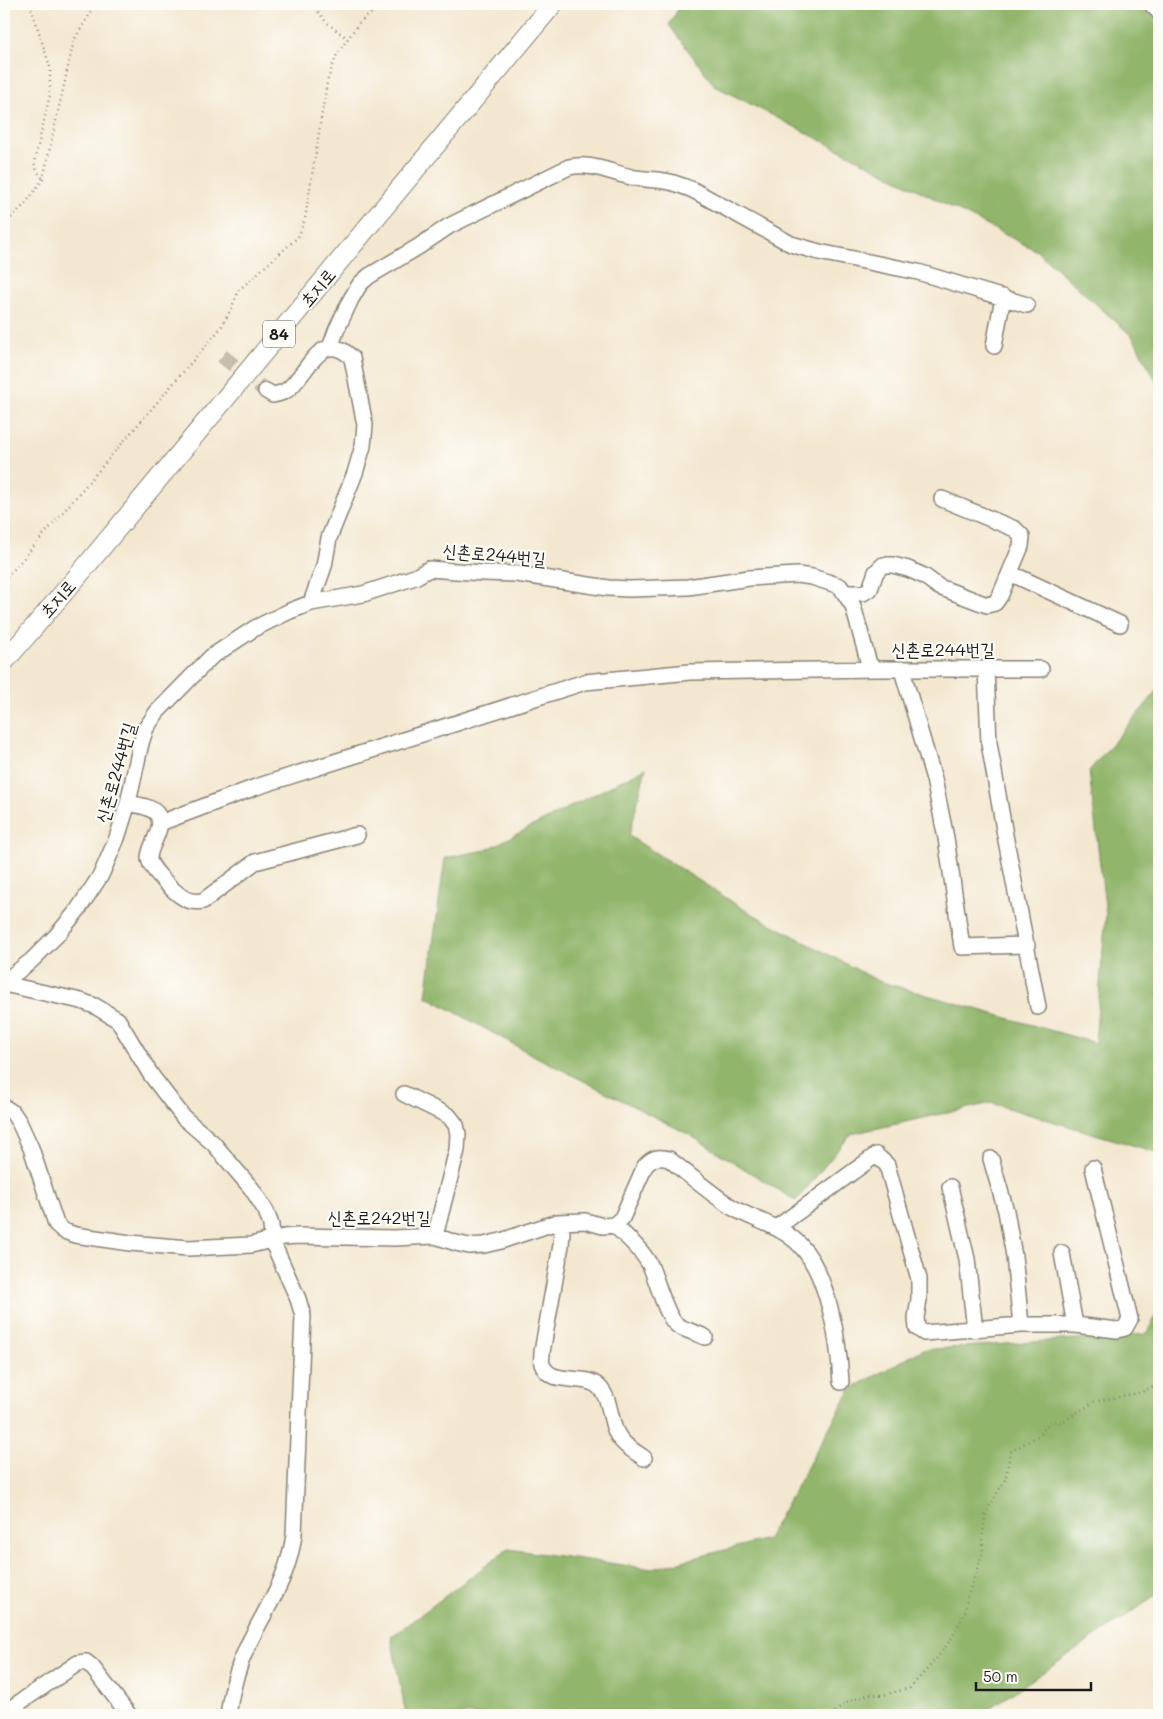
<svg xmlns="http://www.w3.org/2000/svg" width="1163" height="1719" viewBox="0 0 1163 1719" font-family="Mali,'Poor Story',sans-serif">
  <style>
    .forest { fill: #91b56a; stroke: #566843 }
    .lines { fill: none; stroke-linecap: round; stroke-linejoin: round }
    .minor-tunnel { stroke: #c8beab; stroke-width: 15; stroke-dasharray: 15 8; stroke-linecap: butt }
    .minor-casing { stroke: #888276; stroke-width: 18 }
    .major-casing { stroke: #888276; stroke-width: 21 }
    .path { stroke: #888276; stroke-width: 2.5; stroke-dasharray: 1 4; stroke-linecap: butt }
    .minor { stroke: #fff; stroke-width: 15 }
    .major { stroke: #fff; stroke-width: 19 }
    .labels { text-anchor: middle; stroke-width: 4.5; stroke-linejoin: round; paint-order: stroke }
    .shield { fill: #fdfcf7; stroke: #605f5e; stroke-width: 1 }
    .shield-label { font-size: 16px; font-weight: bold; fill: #1c1c1c }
    .street-label { font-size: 18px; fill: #1c1c1c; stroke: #fdfcf7 }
  </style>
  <rect width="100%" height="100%" fill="#fdfcf7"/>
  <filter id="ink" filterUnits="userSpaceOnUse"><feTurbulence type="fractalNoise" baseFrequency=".02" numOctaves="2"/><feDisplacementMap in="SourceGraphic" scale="10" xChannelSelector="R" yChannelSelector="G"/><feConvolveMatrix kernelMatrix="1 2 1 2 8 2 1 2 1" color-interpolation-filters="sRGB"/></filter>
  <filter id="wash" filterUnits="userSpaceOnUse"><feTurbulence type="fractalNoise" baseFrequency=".0096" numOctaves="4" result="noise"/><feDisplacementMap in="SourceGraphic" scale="20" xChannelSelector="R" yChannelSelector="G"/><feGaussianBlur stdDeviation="1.12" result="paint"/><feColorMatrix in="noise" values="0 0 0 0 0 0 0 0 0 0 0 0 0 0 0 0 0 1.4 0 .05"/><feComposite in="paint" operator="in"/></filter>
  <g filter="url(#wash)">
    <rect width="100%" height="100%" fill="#f3e7cf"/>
    <path class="forest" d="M681 4H1140L1159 11V387L1133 337 1037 251 715 86 669 25Z
      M1159 689V1153L991 1103 851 1134 796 1201 690 1135 531 1054 426 996 445 858 486 850 646 768 629 836 745 910 878 981 1095 1043 1106 914 1089 771Z
      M1159 1311V1588L1154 1597 980 1715H406L391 1637 508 1549 652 1569 767 1539 851 1389 922 1350 1146 1334Z"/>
  </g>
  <g filter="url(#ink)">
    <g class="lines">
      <path class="minor-tunnel" d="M222 356 266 391"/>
      <g class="minor-casing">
        <path id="minor" d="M1151 4 1159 12
          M994 346 1003 297
          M330 348 336 331 351 299 360 284 369 276 418 247 449 226 569 167C589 162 610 172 631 177 644 180 657 179 670 182 678 184 685 187 693 190L791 244 819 252 918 272 1027 305
          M266 391 273 395C278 394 283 393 287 390 307 376 321 326 352 358L365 425 363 446 355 473 329 538 324 566 311 603
          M1010 573 1120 624
          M845 593H863L870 589 876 572 883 565H893L908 569 924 576 939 587 987 605 995 603 1000 596 1021 546 1022 536 1015 529 942 499
          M986 668 989 743 1005 835 1038 1007
          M902 670 934 779 946 838 962 947 1027 945
          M128 803C137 805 151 806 157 814 166 827 149 845 149 858 149 868 175 893 184 898 190 902 196 902 203 901L255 862 357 835
          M160 823 256 787 585 682 690 672 876 669
          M4 982 31 961 57 935 77 911 101 875 117 838 128 803 141 743 146 728 157 712 211 657 255 628 290 611 311 603 363 594 415 577 429 569 483 573 517 574 608 588 630 589 688 587 749 578 797 575 812 577 840 586 853 606 869 664 876 669H1041
          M4 984 81 1001 95 1006 118 1020 151 1075 184 1118 213 1143 252 1189 266 1211 271 1225 272 1241 298 1299 303 1316 294 1535C288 1579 267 1606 248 1645 238 1666 231 1692 228 1715
          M404 1094 449 1116 456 1125 458 1134 457 1150 435 1236
          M4 1107 13 1113 19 1122 31 1148 56 1224 64 1231 75 1235 130 1243 188 1248 251 1245 284 1237 297 1236 394 1238 435 1236 456 1243 469 1246 484 1245 501 1241 557 1222 585 1221 603 1226 614 1225 622 1218 645 1166C652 1158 658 1156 669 1159 689 1175 709 1192 730 1206 752 1220 781 1225 800 1245 828 1274 839 1342 841 1382
          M991 1159 1006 1211 1014 1256 1021 1325
          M950 1187 967 1259 975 1330
          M557 1222 562 1232 561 1245 542 1352C542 1356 541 1361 542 1364 550 1387 584 1373 598 1386 611 1398 609 1417 616 1432 621 1444 634 1451 644 1458
          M614 1225C627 1237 641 1249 650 1265 657 1280 666 1317 677 1325 684 1330 697 1333 705 1337
          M776 1228 876 1155 887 1165 919 1279V1299L916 1318 917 1328 924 1333 1021 1325H1075L1117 1330 1125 1328 1130 1319 1093 1168
          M1062 1253 1075 1325
          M4 1713 78 1663 86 1662 92 1667 129 1715"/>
      </g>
      <g class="major-casing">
        <path id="major" d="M4 662 77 577 553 4"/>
      </g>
      <path class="path" d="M30 4 50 67V95L34 163 37 171 43 179
        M312 4 327 23 348 39
        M4 225 26 203 43 179 74 40 88 17 94 4
        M4 581 220 329 231 309 239 290 298 237 305 219 327 82 337 54 359 23 383 4
        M831 1715 846 1703 869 1694 883 1695 910 1688 937 1658 952 1638 965 1612 967 1598 983 1552 982 1539 986 1512 1006 1478 1010 1452 1041 1434 1049 1422H1062L1094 1402 1142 1392 1154 1386 1159 1380"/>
      <use href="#minor" class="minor"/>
      <use href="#major" class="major"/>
    </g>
  </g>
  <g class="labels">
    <rect class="shield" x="263" y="320.5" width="32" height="27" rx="4"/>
    <g class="shield-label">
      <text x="279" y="340">84</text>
    </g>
    <g class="street-label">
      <text transform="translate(318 288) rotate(-50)" y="6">초지로</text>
      <text transform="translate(494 555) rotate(5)" y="6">신촌로244번길</text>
      <text transform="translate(58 599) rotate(-49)" y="6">초지로</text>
      <text x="943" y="656">신촌로244번길</text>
      <text transform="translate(116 773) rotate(-74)" y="6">신촌로244번길</text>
      <text x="379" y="1224">신촌로242번길</text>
    </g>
  </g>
  <rect width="1163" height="1719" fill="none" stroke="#fdfcf7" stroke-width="20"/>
  <path d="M976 1682v8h115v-8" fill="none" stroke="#1c1c1c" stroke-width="2.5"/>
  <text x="983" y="1682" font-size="15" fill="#1c1c1c" stroke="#fdfcf7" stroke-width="4" paint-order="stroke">50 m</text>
</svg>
